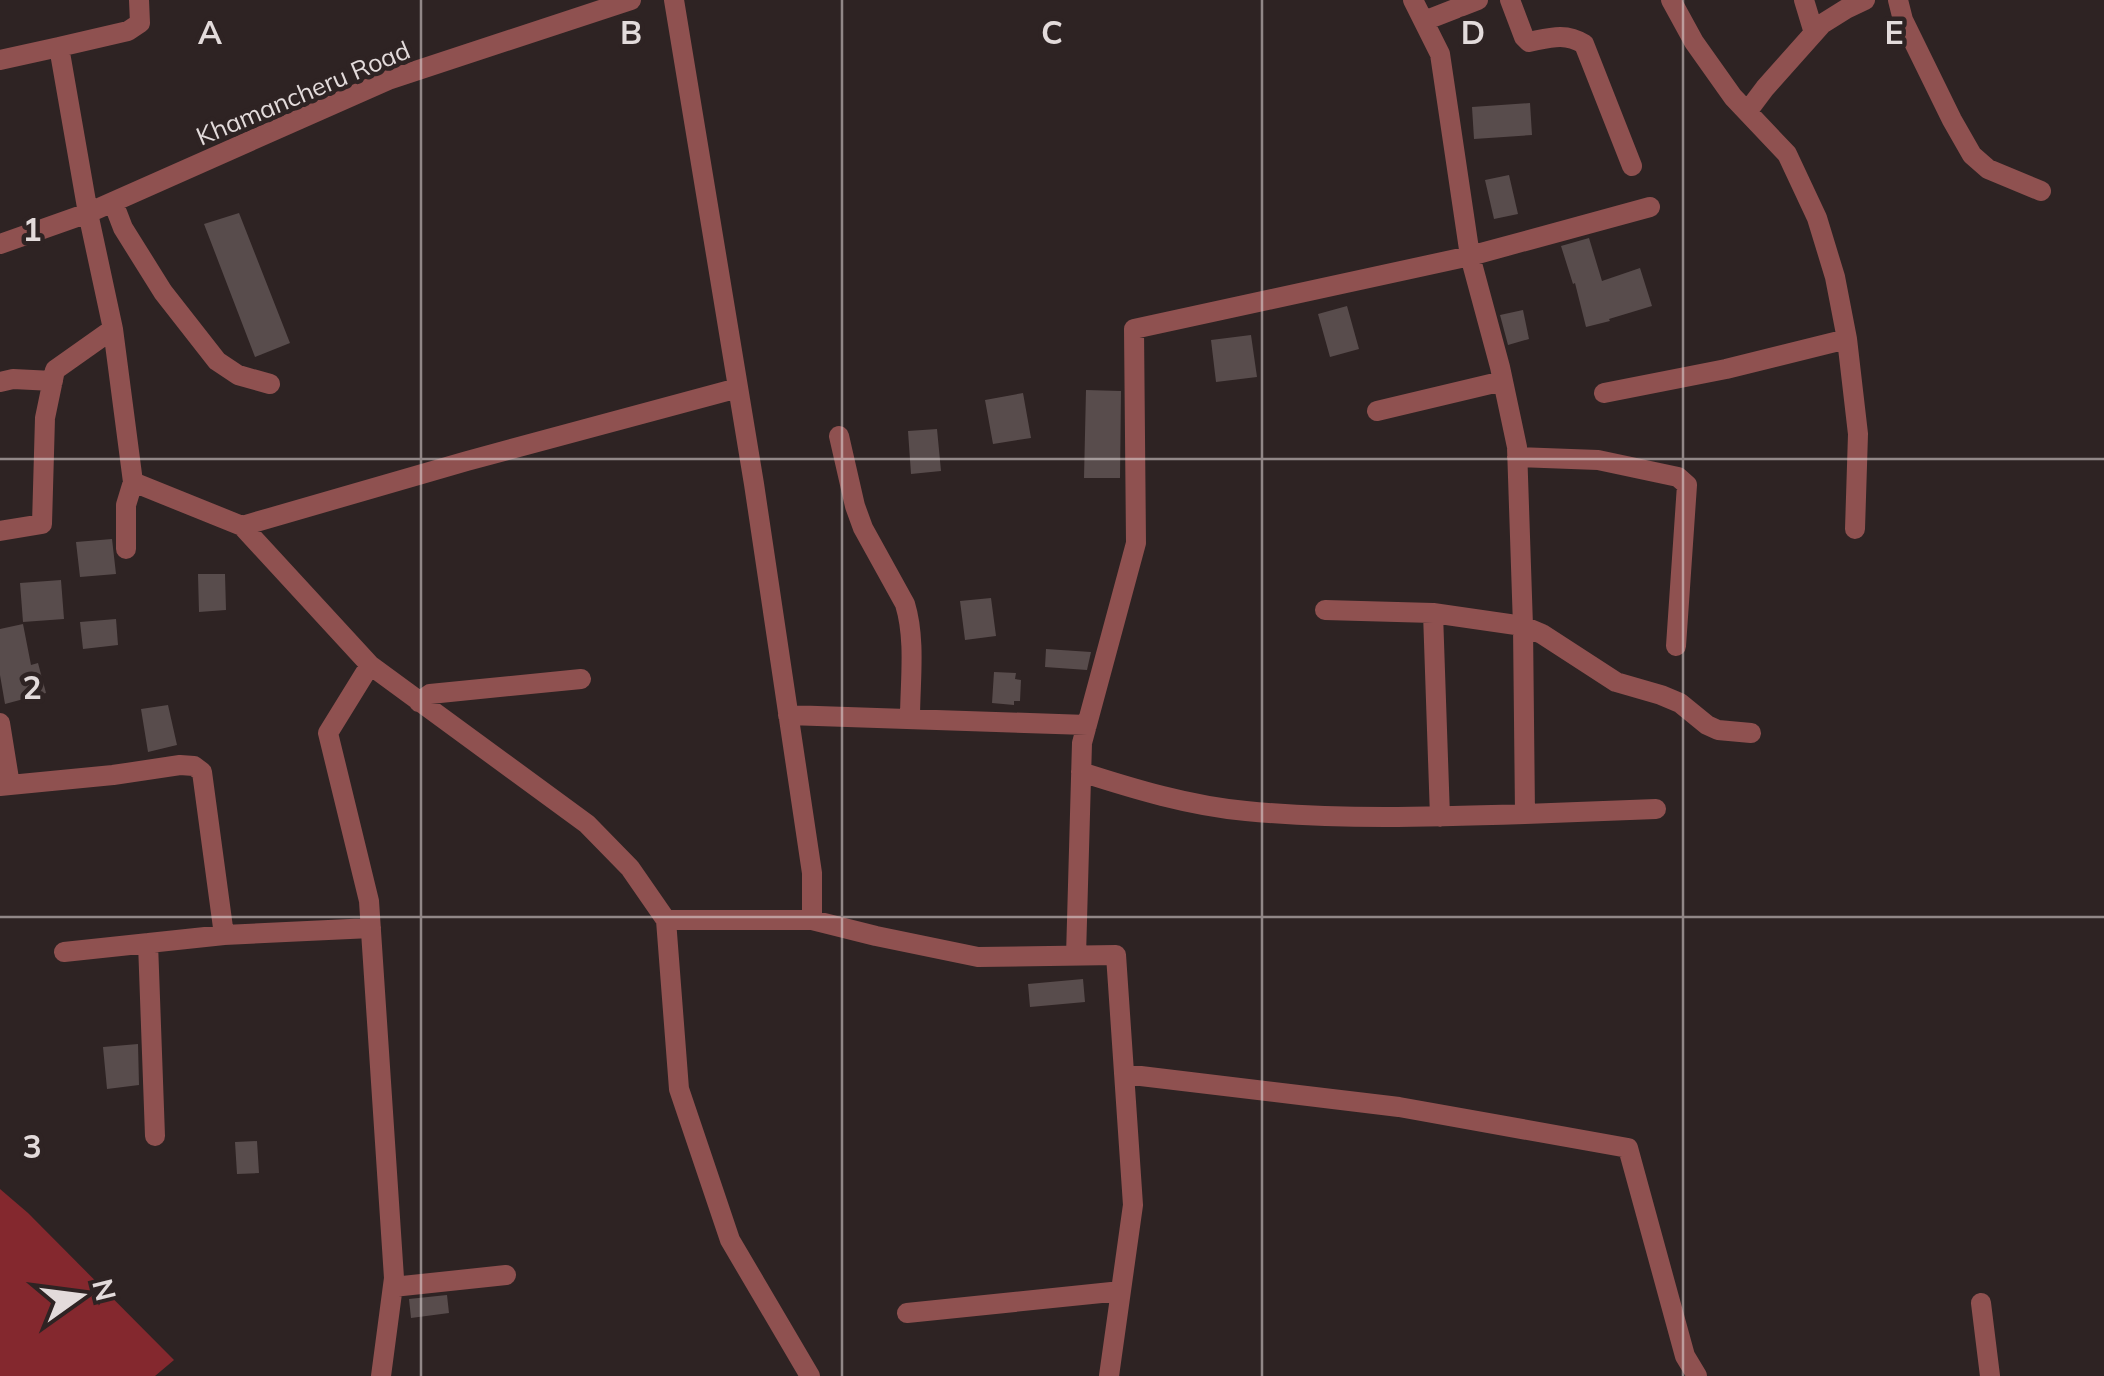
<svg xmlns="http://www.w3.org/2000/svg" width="2104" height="1376" viewBox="0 0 2104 1376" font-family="Mulish,sans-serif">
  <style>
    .water { fill: #84282e }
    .building { fill: #584c4c }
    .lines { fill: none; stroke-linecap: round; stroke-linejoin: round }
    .minor { stroke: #8f5150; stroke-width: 20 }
    .grid { fill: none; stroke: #e3dbdb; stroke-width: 2.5; stroke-opacity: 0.55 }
    .labels { text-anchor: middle; stroke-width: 9; stroke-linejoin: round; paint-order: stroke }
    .street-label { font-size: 25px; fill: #e3dbdb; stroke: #2e2323 }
    .grid-label { font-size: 32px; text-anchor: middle; font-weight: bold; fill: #e3dbdb; stroke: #2e2323; stroke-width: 9; stroke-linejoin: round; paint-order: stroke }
  </style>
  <rect width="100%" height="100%" fill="#2e2323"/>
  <path class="water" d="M0 1189 28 1213 174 1360 155 1376H0Z"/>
  <path class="building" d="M1530 103 1532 135 1474 139 1472 107Z
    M1509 175 1518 214 1494 219 1485 180Z
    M239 213 290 343 255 357 204 224Z
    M1589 238 1602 281 1640 268 1652 306 1609 319 1610 321 1586 327 1575 283 1573 284 1561 246Z
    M1347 306 1359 349 1330 357 1318 314Z
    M1523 310 1529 339 1508 345 1500 315Z
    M1251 335 1257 377 1216 382 1211 340Z
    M1086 390 1121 391 1120 478H1084Z
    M1023 393 1031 438 993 444 985 400Z
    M937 429 941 471 911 474 908 431Z
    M112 539 116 574 80 577 76 542Z
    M198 574H225L226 610 199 612Z
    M61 580 64 619 23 622 20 583Z
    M991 598 996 636 965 640 960 601Z
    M116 619 118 645 83 649 80 622Z
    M23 624 31 665 38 663 46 693 5 704 0 675V629Z
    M1046 649 1091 652 1087 670 1045 667Z
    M994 672 1016 673 1015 679 1021 680 1020 701H1014V705L992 703Z
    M168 705 177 745 148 752 141 709Z
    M1083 979 1085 1002 1030 1007 1028 984Z
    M138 1044 139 1085 107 1089 103 1047Z
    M257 1141 259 1173 237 1174 235 1142Z
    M447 1295 449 1313 411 1318 409 1299Z"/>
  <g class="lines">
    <path class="minor" d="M674 0 754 484 812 873V920L876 936 978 957 1116 955 1133 1205 1109 1376
      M1510 0 1524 37 1529 42C1549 38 1565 32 1584 44L1632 166
      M1671 0 1694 42 1733 97 1787 154 1817 218 1835 277 1847 339 1858 434 1855 529
      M1804 0 1814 33
      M1898 0 1903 20 1952 120 1972 155 1988 169 2041 191
      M1424 21 1478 0
      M59 47 128 31 140 23 139 0
      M0 60 59 47 88 213 113 329 133 482 242 526 467 461 738 388
      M1747 112 1765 88 1822 24 1846 9 1865 0
      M113 202 123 228 163 292 217 361 238 375 270 384
      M0 244 88 213 388 80 631 0
      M0 382 13 379 53 381
      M1604 393 1726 369 1847 339
      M1377 411 1503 381
      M839 436 855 506 863 528 905 604C916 640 910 682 910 719
      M1517 457 1598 460 1678 477 1687 485 1676 646
      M242 526 370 665 587 824 630 868 666 920H812
      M0 531 42 524 45 418 55 370 113 329
      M126 549V505L133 482
      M1325 610 1433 613 1523 626 1542 634 1616 682 1661 695 1680 703 1707 725 1718 730 1751 733
      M1433 613 1440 817
      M370 665 328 733 369 901 394 1278 381 1376
      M419 702 430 694 581 679
      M788 715 1087 725
      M0 723 10 785 0 786
      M1081 772C1134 789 1190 806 1246 811 1338 820 1432 817 1525 814L1523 626 1517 447 1500 367 1470 256 1650 207
      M10 785 113 775 180 765 194 766 202 772 224 935 64 952
      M1525 814 1656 809
      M666 920 679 1089 730 1240 810 1376
      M224 935 371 928
      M148 943 155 1136
      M1076 956 1082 743 1136 543 1134 329 1470 256 1440 54 1413 0
      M1124 1074 1399 1107 1628 1148 1685 1356 1697 1376
      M393 1287 506 1275
      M1981 1303 1990 1376
      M907 1313 1121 1291"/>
  </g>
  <path class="grid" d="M421 0V1376M842 0V1376M1262 0V1376M1683 0V1376M0 459H2104M0 917H2104"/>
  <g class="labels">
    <g class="street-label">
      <text transform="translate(303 93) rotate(-23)" y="9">Khamancheru Road</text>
    </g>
  </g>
  <g class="grid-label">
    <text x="210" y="44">A</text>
    <text x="631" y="44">B</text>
    <text x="1052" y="44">C</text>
    <text x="1473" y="44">D</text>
    <text x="1894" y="44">E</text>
    <text x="32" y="241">1</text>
    <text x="32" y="699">2</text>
    <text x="32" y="1158">3</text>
  </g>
  <g transform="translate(80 1296) rotate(76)" stroke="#2e2323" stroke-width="8" paint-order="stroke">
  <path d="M0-8L18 38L0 25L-18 38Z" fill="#e3dbdb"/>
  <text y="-15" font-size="28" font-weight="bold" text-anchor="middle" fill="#e3dbdb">N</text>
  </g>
</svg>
